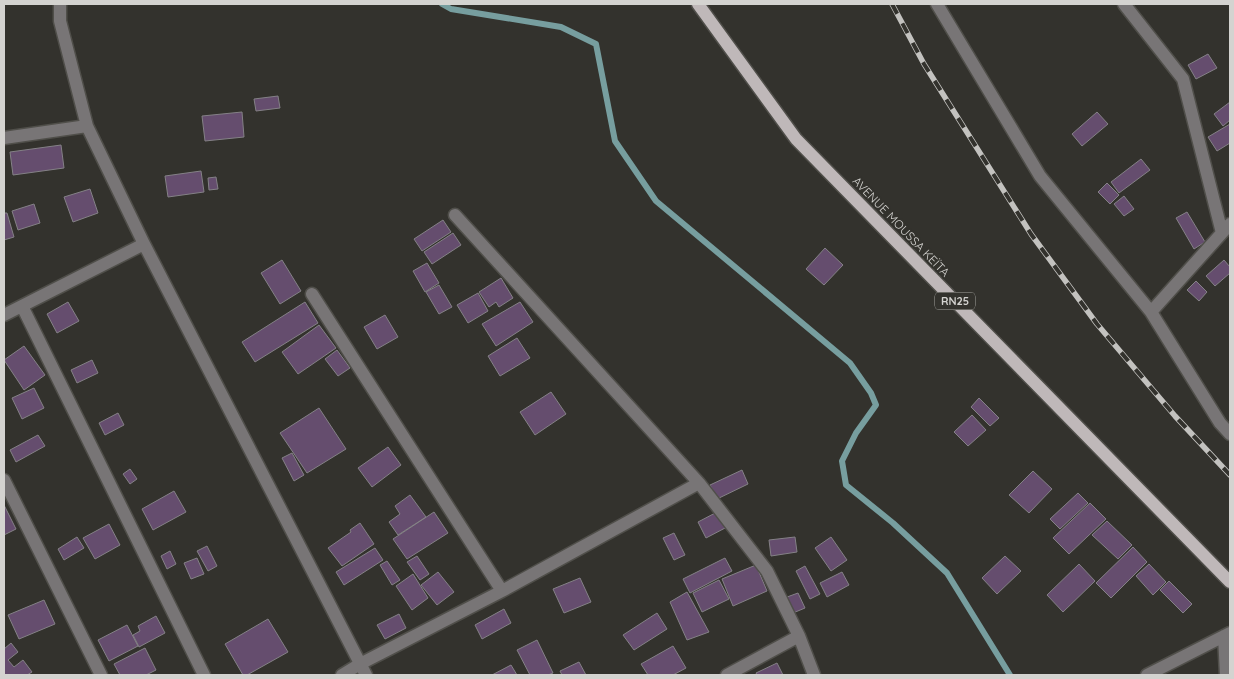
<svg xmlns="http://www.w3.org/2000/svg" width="1234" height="679" viewBox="0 0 1234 679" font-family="Quicksand,sans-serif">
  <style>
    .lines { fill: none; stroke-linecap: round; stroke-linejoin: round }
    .stream { stroke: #779e9f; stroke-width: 6 }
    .building { fill: #654d6e; stroke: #848186 }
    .minor-casing { stroke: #504f4a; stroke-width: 15 }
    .major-casing { stroke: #504f4a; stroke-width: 15 }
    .minor { stroke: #787576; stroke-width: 12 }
    .major { stroke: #bfb8b9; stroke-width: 12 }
    .rail-casing { stroke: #c3c2bf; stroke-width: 5.5 }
    .rail { stroke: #33322d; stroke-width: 4; stroke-dasharray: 11; stroke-linecap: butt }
    .labels { text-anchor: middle; stroke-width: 4; stroke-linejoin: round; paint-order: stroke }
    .shield { fill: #33322d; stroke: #a4a39f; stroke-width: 1 }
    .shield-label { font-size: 11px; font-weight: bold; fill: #d4d3d0 }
    .street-label { font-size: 12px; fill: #d4d3d0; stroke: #33322d }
  </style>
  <rect width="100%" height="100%" fill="#33322d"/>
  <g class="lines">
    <path class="stream" d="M442 4 451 9 561 27 596 44 615 141 656 201 850 363 871 393 876 405 856 433 842 461 846 485 893 523 947 573 1010 675"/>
  </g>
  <path class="building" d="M1208 54 1217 68 1196 79 1188 65Z
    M278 96 280 108 256 111 254 99Z
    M1230 102V120L1223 126 1214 114Z
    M242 112 244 137 205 141 202 116Z
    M1097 112 1108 124 1082 146 1072 134Z
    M1230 124V143L1217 151 1208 137Z
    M61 145 64 168 13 175 10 152Z
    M1141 159 1150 170 1119 193 1111 182Z
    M201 171 204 192 168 197 165 176Z
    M216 177 218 189 209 190 208 178Z
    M1107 183 1119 195 1110 204 1098 192Z
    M90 189 98 213 73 222 64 197Z
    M1124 196 1134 209 1124 216 1114 204Z
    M34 204 40 223 18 230 12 211Z
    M1187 212 1205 242 1194 249 1176 218Z
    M4 213H7L14 237 4 240Z
    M443 220 451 232 422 251 414 239Z
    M453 233 461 245 432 264 424 252Z
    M825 248 843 265 824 285 806 269Z
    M282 260 301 291 280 304 261 273Z
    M1224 260 1230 267V273L1215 286 1206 276Z
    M427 263 439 283 425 292 413 271Z
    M501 278 513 298 499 307 496 302 489 307 479 292Z
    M1196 281 1207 292 1199 301 1187 290Z
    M439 285 452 307 439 314 426 292Z
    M478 293 488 311 468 323 457 305Z
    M68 302 79 321 57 333 47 314Z
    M305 302 318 323 255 362 242 342Z
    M520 302 533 322 496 346 482 324Z
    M385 315 398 337 377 349 364 327Z
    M319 325 336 348 298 374 282 352Z
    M517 338 530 358 500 376 488 356Z
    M24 346 45 375 24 390 4 360Z
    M337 350 350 368 338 376 325 359Z
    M92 360 98 373 77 383 71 370Z
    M34 388 44 408 22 419 12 398Z
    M551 392 566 414 535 435 520 412Z
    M979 398 999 418 990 426 971 407Z
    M319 408 346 449 307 473 280 433Z
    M118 413 124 425 105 435 99 423Z
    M972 415 986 430 968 446 954 432Z
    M38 435 45 446 16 462 10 450Z
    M388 447 401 465 372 487 358 468Z
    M292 453 304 475 294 481 282 458Z
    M130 469 137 479 130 484 123 474Z
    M742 470 748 484 717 499 710 485Z
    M1033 471 1052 489 1029 513 1009 495Z
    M174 491 186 512 153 530 142 509Z
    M1078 493 1088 503 1060 529 1050 519Z
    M410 495 426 517 398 535 389 522 400 514 395 506Z
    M1090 503 1106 519 1069 554 1053 538Z
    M4 505 16 529 4 535Z
    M719 511 727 527 706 538 698 522Z
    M434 512 448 533 407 559 393 539Z
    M1107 521 1132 545 1118 559 1092 535Z
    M360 523 374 544 342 566 328 548 351 532 350 530Z
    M109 524 120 545 95 559 83 538Z
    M674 533 685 555 674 560 663 538Z
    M77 537 84 548 64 560 58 549Z
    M795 537 797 552 771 556 769 540Z
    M831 537 847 560 831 571 815 548Z
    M207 546 217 566 208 571 197 551Z
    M1133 547 1147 562 1111 598 1096 583Z
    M375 548 383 560 344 585 336 572Z
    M170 551 176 564 167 569 161 556Z
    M417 556 429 574 420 580 407 562Z
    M1005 556 1021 571 997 594 982 578Z
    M197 558 204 574 191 579 184 563Z
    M725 558 732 571 690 593 683 579Z
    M387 561 400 580 392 585 380 565Z
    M1079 564 1095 581 1063 612 1047 595Z
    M1149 564 1166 582 1153 595 1136 576Z
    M756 565 767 591 733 606 722 579Z
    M805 566 820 594 810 599 796 571Z
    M438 572 454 592 437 605 421 585Z
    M842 572 849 585 827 597 820 583Z
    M413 574 428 598 412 610 396 586Z
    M580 578 591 602 564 613 553 589Z
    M719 580 729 599 702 612 693 593Z
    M1169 581 1192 604 1183 613 1160 590Z
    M687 592 709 632 687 640 670 602Z
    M798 593 805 608 793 613 787 597Z
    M44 600 55 624 19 639 8 615Z
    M504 609 511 623 482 639 475 625Z
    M657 613 667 629 634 650 623 635Z
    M399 614 406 628 385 639 377 625Z
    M156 616 165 633 139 647 133 635 140 631 138 626Z
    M268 619 288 652 247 675H243L225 644Z
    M127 625 138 646 109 661 98 640Z
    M537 640 553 673 548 675H530L517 650Z
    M11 643 18 652 8 660 14 667 23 660 32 672 27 675H4V649Z
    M673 646 686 668 673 675H648L641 664Z
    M145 648 156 670 146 675H120L114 664Z
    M579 662 586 675H562L560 671Z
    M777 663 783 675H757L756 673Z
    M511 665 517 675H492Z"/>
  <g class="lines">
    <g class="minor-casing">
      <path id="minor" d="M60 4V21L87 126 144 244 366 675
        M937 4 1040 176 1151 312 1220 423 1230 434
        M1124 4 1183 79 1222 233
        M4 138 87 126
        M455 215 699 483 767 571 799 636 814 675
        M312 294 502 591
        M22 306 204 675
        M1151 312 1230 224
        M4 315 144 244
        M4 480 101 675
        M1224 636 1226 675
        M342 675 360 664 502 591 699 483
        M727 675 799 636
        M1147 675 1230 633"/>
    </g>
    <g class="major-casing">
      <path id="major" d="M698 4 796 139 1230 582"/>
    </g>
    <use href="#minor" class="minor"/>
    <use href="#major" class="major"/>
    <g class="rail-casing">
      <path id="rail" d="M892 4 924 64 1031 234 1097 324 1175 416 1230 475"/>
    </g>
    <use href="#rail" class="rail"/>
  </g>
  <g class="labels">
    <rect class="shield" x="935" y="292.5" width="40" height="17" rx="4"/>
    <g class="shield-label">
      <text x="955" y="305">RN25</text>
    </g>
    <g class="street-label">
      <text transform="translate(901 227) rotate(46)" y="4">AVENUE MOUSSA KEÏTA</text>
    </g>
  </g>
  <rect width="1234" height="679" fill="none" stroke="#d4d3d0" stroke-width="10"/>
</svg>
